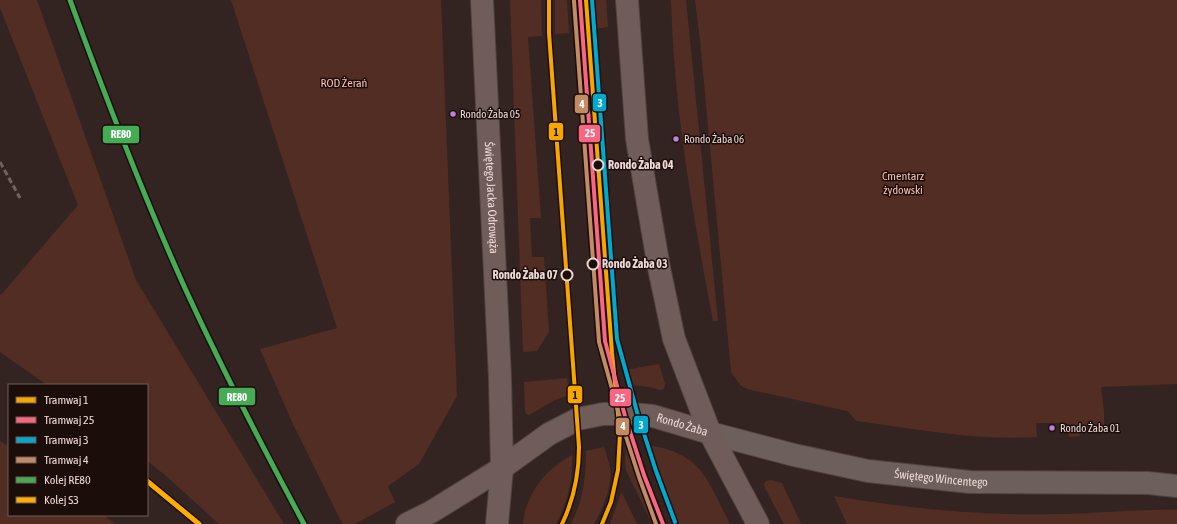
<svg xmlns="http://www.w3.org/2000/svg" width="1177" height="524" viewBox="0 0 1177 524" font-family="'Asap Condensed',sans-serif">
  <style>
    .green { fill: #522d24 }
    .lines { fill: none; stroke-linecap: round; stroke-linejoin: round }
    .minor-casing { stroke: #514241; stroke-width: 24 }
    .major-casing { stroke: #514241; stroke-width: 24 }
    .minor { stroke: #6d605c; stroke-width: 22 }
    .major { stroke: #705d59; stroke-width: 22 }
    .rail { stroke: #706361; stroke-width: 3; stroke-dasharray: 6 3; stroke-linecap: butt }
    .rail-1-casing { stroke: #1a0d0a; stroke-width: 8 }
    .rail-2-casing { stroke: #1a0d0a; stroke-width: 8 }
    .rail-1 { stroke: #45ab55; stroke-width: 5 }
    .rail-2 { stroke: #ffae00; stroke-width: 5 }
    .tram-1-casing { stroke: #1a0d0a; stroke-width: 7 }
    .tram-2-casing { stroke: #1a0d0a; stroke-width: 7 }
    .tram-3-casing { stroke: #1a0d0a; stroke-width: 7 }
    .tram-4-casing { stroke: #1a0d0a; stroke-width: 7 }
    .tram-1 { stroke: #f7a600; stroke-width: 4 }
    .tram-2 { stroke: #fa6682; stroke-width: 4 }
    .tram-3 { stroke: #00a9ce; stroke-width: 4 }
    .tram-4 { stroke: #c18c65; stroke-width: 4 }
    .bus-dot { fill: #c07fdc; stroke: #1a0d0a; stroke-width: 1.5 }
    .stop-dot { fill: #1a0d0a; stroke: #edd8d4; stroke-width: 2 }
    .labels { text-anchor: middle; stroke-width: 3; stroke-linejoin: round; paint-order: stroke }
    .bus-label { font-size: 11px; fill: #edd8d4; stroke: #1a0d0a; text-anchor: start }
    .park-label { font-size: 12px; fill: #fac0b3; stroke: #1a0d0a }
    .stop-label { font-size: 12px; font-weight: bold; fill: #edd8d4; stroke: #1a0d0a; text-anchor: start }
    .street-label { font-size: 12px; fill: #edd8d4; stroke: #1a0d0a }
    .line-badge { stroke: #1a0d0a; stroke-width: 1.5 }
    .badge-label { font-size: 11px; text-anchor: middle; font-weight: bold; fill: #fff }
    .pale-badge-label { font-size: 11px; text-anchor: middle; font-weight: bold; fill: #111 }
  </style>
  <rect width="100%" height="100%" fill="#342421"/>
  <path class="green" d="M0 0H37L136 280 284 524H219L165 475 147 461V385H47L0 352V294L1 295 78 205 0 8Z
    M231 0H441L457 396 419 464 388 486 395 502 355 524H343L341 521 292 422 260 349 337 328Z
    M510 0H541L542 36 528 37 541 218H530L532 257H544L549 332 537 351 523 352Z
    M555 0H567L569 33 555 34Z
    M592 0H606L608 27 593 29Z
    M671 0H686L718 321H713C700 252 687 182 679 112 675 75 672 37 671 0Z
    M695 0H1177V384L1101 387 1104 411V432H1080V436L1069 437 1067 423H1036L1037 437C978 441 915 429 857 421L847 411 747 389 740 385 731 372 700 40Z
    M659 364 665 384 664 389 660 390 649 387 630 385 625 370Z
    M567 378 569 395 555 400 529 415 526 414 525 411 524 382Z
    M0 441 9 447V515H103L115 524H0Z
    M626 445H635L662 524H652L626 470 625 463Z
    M649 445C703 454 707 480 730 524H676Z
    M604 447C606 454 609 461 610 468 613 485 602 510 594 524H571C583 501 586 477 586 451Z
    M572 455C573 480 568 502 556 524H523C526 493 546 469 572 455Z
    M771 480 782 483 801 524H784L765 488 764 484 766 481Z
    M621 493H622L637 524H610Z
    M834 496C909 509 983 516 1058 514 1098 514 1137 509 1177 510V524H847Z"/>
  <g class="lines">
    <g class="minor-casing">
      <g id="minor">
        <path id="s1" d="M710 433 794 455 868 471 970 482 1148 483 1177 486"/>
      </g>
    </g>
    <g class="major-casing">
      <g id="major">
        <path id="s2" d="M482 0 500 378 502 468 497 524"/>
        <path d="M627 0 637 139 659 268 674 339 710 433 758 524"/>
        <path id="s3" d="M407 524 431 512 502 468 549 434 578 419 603 414H631L653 416 710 433"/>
      </g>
    </g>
    <use href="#minor" class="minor"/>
    <use href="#major" class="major"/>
    <path class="rail" d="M0 162 20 198"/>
    <g class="rail-1-casing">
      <path id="rail-1" d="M70 0C105 96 142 193 184 286 221 367 262 446 304 524"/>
    </g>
    <g class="rail-2-casing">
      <path id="rail-2" d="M147 481 199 524"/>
    </g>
    <use href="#rail-1" class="rail-1"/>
    <use href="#rail-2" class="rail-2"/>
    <g class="tram-1-casing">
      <path id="tram-1" d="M549 0V33L579 447C579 475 574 499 562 524
        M586 0 612 353 620 434 618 470 611 502 602 524"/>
    </g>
    <g class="tram-2-casing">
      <path id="tram-2" d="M580 0 605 341 625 416 644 475 663 524"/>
    </g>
    <g class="tram-3-casing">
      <path id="tram-3" d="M592 0 617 339 637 412 656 471 675 522"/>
    </g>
    <g class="tram-4-casing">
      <path id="tram-4" d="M574 1 599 342 620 418 639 477 656 524"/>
    </g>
    <use href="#tram-1" class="tram-1"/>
    <use href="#tram-2" class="tram-2"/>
    <use href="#tram-3" class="tram-3"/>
    <use href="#tram-4" class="tram-4"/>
  </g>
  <g class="bus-dot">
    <circle cx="453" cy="114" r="3.5"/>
    <circle cx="676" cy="139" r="3.5"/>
    <circle cx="1052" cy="428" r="3.5"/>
  </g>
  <g class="stop-dot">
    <circle cx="598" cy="165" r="5.5"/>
    <circle cx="593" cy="264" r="5.5"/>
    <circle cx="567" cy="275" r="5.5"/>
  </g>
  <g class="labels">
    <g class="bus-label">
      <text x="460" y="118">Rondo Żaba 05</text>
      <text x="684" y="143">Rondo Żaba 06</text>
      <text x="1060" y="432">Rondo Żaba 01</text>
    </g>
    <g class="park-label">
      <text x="344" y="87">ROD Żerań</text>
      <text x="903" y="180">Cmentarz<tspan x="903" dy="14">żydowski</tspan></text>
    </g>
    <g class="stop-label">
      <text x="608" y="169">Rondo Żaba 04</text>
      <text x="602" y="268">Rondo Żaba 03</text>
      <text x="558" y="279" text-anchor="end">Rondo Żaba 07</text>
    </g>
    <g class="street-label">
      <text dy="4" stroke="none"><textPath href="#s2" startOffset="198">Świętego Jacka Odrowąża</textPath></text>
      <text dy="4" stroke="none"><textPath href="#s3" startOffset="307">Rondo Żaba</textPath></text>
      <text dy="4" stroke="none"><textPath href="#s1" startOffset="236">Świętego Wincentego</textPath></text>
    </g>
  </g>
  <g class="line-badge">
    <rect x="592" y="93" width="15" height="19" rx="4" fill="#00a9ce"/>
    <rect x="574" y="94" width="15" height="20" rx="4" fill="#c18c65"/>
    <rect x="548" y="122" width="16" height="19" rx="4" fill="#f7a600"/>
    <rect x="578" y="124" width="23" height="19" rx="4" fill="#fa6682"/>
    <rect x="102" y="125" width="38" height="19" rx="4" fill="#45ab55"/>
    <rect x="567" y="385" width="16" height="19" rx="4" fill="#f7a600"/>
    <rect x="218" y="387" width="38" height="19" rx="4" fill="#45ab55"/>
    <rect x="609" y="388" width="23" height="19" rx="4" fill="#fa6682"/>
    <rect x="633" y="415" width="16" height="19" rx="4" fill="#00a9ce"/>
    <rect x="615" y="417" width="15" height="19" rx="4" fill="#c18c65"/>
  </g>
  <g class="badge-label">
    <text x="600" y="107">3</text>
    <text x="582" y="108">4</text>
    <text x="590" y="137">25</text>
    <text x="121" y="138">RE80</text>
    <text x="237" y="401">RE80</text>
    <text x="620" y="402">25</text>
    <text x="641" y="429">3</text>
    <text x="623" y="430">4</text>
  </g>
  <g class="pale-badge-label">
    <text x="556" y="136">1</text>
    <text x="575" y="399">1</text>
  </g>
  <rect x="8" y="384" width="140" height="132" fill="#1a0d0a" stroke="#6e5e5b"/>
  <rect x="16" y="397" width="20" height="6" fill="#f7a600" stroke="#6e5e5b"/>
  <text x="44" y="404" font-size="12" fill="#edd8d4">Tramwaj 1</text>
  <rect x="16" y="417" width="20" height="6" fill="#fa6682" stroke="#6e5e5b"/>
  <text x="44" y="424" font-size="12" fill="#edd8d4">Tramwaj 25</text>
  <rect x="16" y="437" width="20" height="6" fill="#00a9ce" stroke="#6e5e5b"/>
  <text x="44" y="444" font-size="12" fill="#edd8d4">Tramwaj 3</text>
  <rect x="16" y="457" width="20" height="6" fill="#c18c65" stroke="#6e5e5b"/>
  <text x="44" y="464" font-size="12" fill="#edd8d4">Tramwaj 4</text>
  <rect x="16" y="477" width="20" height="6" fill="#45ab55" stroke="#6e5e5b"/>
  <text x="44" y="484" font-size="12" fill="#edd8d4">Kolej RE80</text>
  <rect x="16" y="497" width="20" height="6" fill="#ffae00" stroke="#6e5e5b"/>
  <text x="44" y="504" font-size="12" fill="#edd8d4">Kolej S3</text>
</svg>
